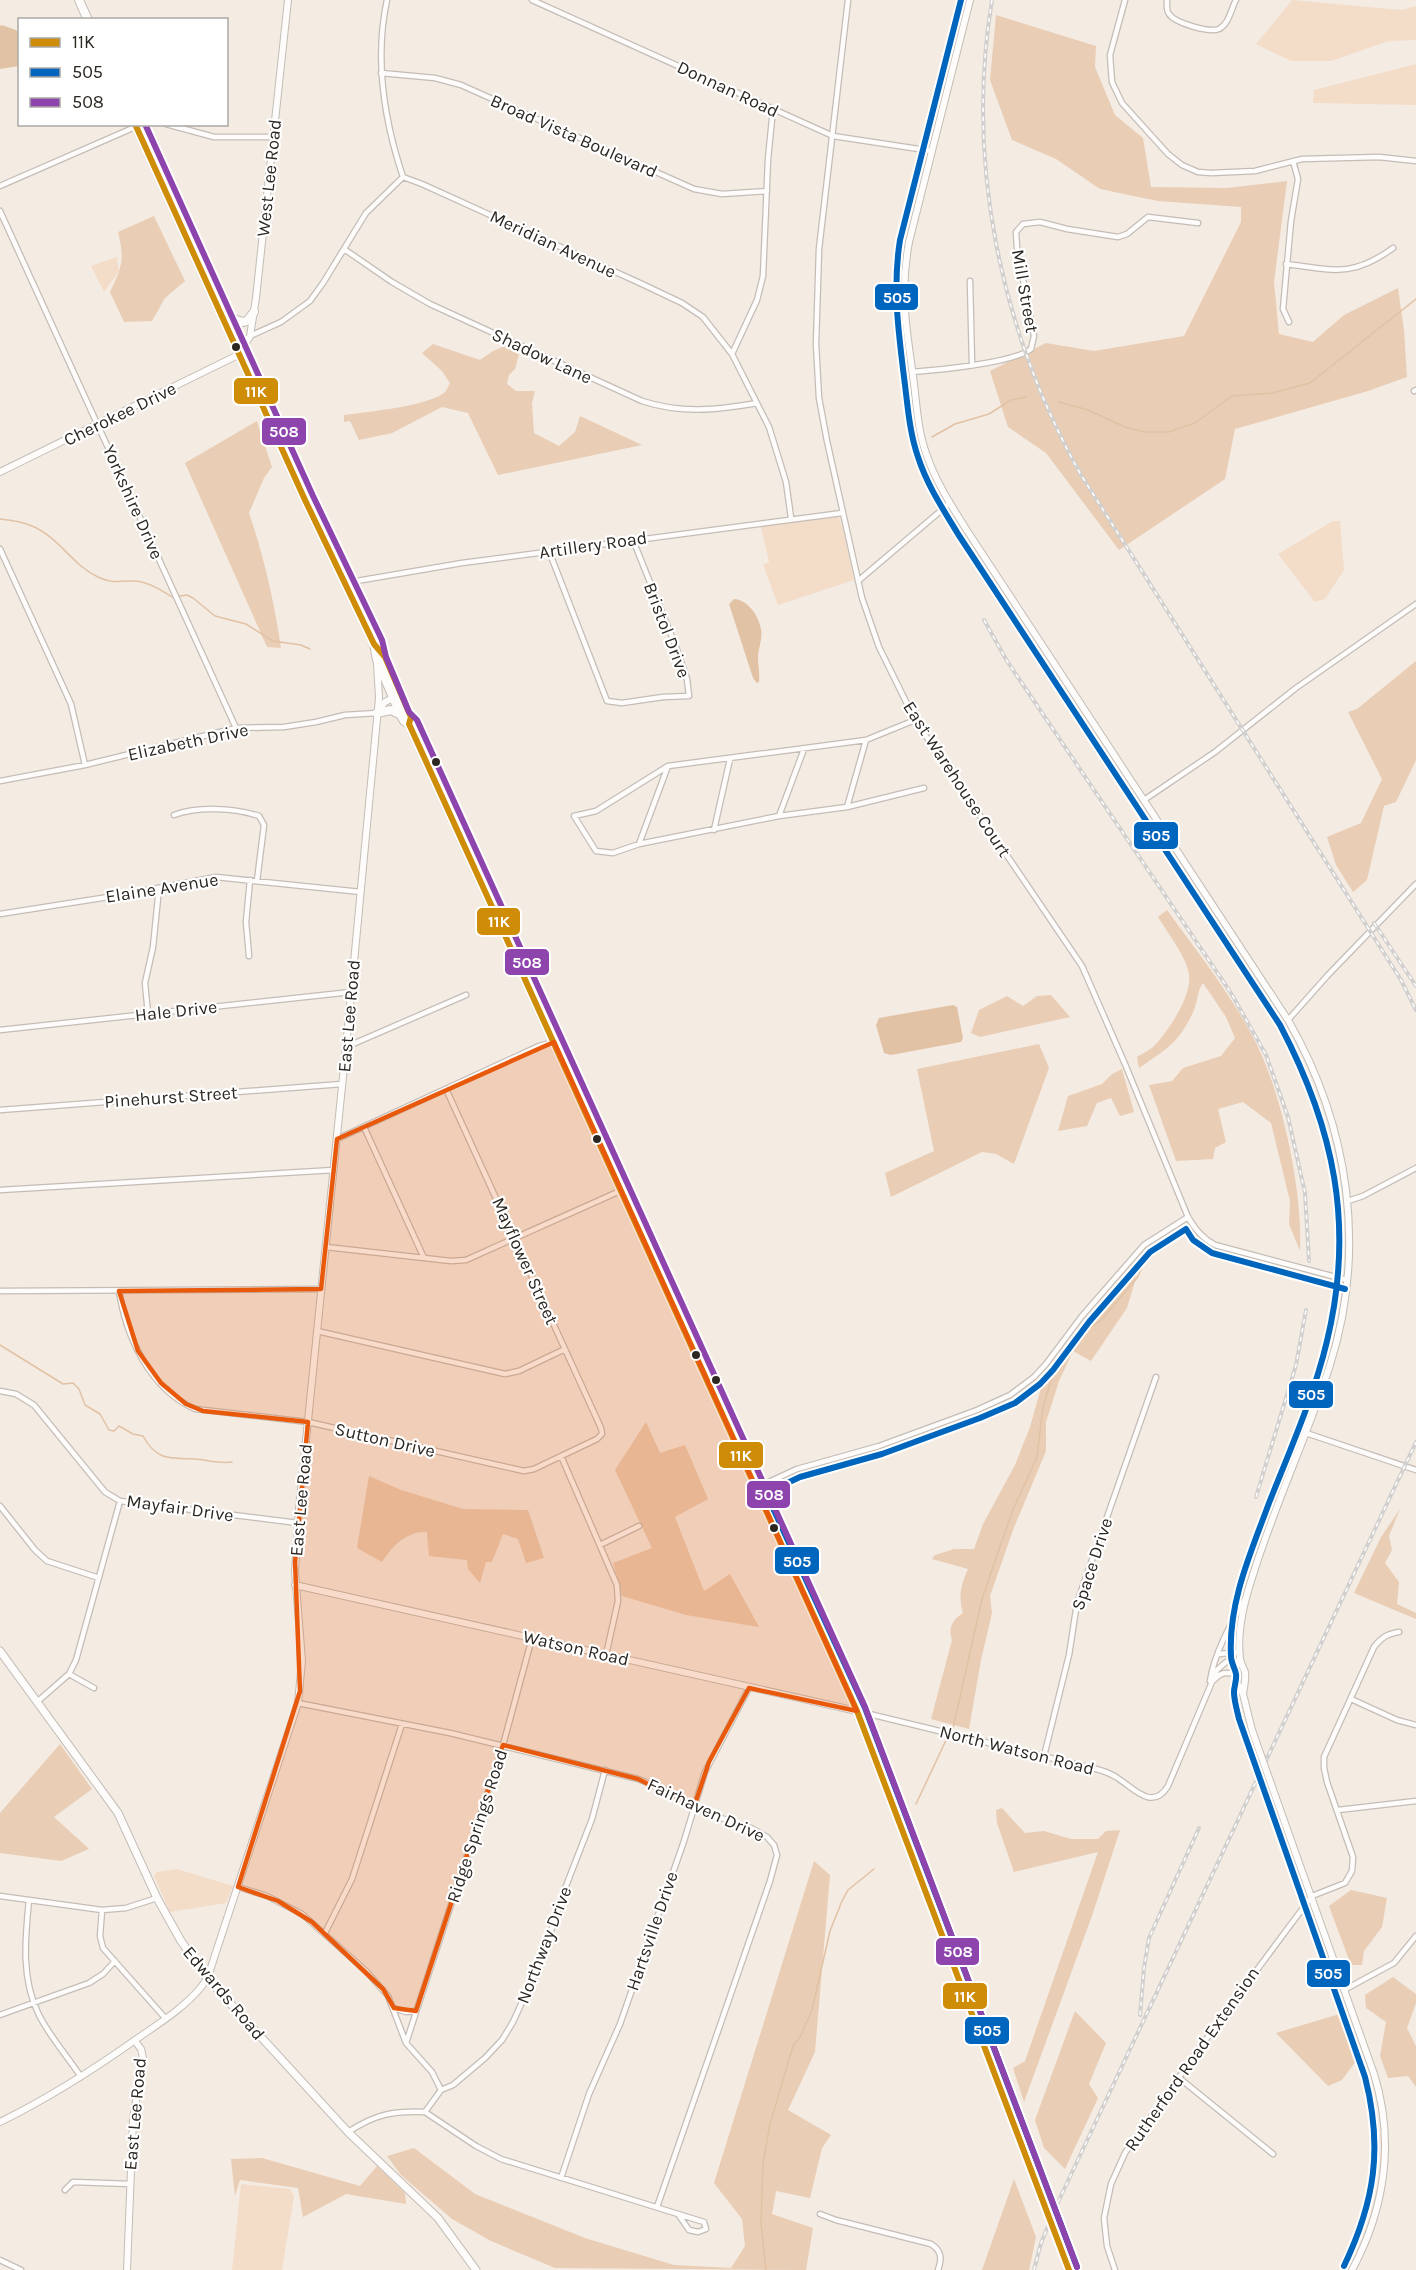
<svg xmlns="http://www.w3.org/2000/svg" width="1416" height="2270" viewBox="0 0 1416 2270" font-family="Karla,sans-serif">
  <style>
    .green { fill: #f3ddc9 }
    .forest { fill: #e9cdb4 }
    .water { fill: #e2c2a4 }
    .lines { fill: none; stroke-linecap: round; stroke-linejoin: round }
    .stream { stroke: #e2c2a4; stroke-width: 1.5 }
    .minor-casing { stroke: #c4bdb7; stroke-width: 7 }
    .tertiary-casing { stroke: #c4bdb7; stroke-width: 8 }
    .secondary-casing { stroke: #c4bdb7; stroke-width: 9 }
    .primary-casing { stroke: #c4bdb7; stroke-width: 10 }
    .minor { stroke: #fdfcfb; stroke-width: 4.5 }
    .tertiary { stroke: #fdfcfb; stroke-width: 6 }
    .secondary { stroke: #fdfcfb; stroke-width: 7 }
    .primary { stroke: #fdfcfb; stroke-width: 8 }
    .rail-casing { stroke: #d2d0ce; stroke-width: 4 }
    .rail { stroke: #fff; stroke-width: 1.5; stroke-dasharray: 4.5; stroke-linecap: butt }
    .tertiary-bridge-casing { stroke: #c4bdb7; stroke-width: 8; stroke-linecap: butt }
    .primary-bridge-casing { stroke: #c4bdb7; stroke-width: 10; stroke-linecap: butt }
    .tertiary-bridge { stroke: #fdfcfb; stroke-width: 6 }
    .primary-bridge { stroke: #fdfcfb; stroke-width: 8 }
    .bus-1-casing { stroke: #fff; stroke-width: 10 }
    .bus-2-casing { stroke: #fff; stroke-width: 10 }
    .bus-3-casing { stroke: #fff; stroke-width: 10 }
    .bus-1 { stroke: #cf8d07; stroke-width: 6 }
    .bus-2 { stroke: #0065bd; stroke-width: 6 }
    .bus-3 { stroke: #8e44ad; stroke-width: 6 }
    .marked { fill: #e8590c; fill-opacity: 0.2; stroke: #e8590c; stroke-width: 4.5; stroke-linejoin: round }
    .bus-dot { fill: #2d2722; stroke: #fff; stroke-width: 2 }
    .labels { text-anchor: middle; stroke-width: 4.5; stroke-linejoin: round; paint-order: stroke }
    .street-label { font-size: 18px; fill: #2d2722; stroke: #fff }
    .line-badge { stroke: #fff; stroke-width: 2 }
    .badge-label { font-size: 16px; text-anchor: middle; font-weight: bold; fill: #fff }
  </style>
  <rect width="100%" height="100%" fill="#f4ebe3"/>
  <path class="green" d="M1292 0 1401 10 1416 6V40L1389 41 1331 61H1291L1256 44Z
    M1416 64V105L1313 103 1314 90Z
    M117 257 119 271 104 292 91 266Z
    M836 510 843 529 854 580 778 605 763 565 769 562 761 527Z
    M1333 521H1340L1344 570 1325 599 1315 602 1278 554Z
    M177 1869 233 1886 226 1903 170 1912 154 1876 157 1872Z
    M241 2184 290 2189 294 2196 282 2270H232Z"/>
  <path class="forest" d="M996 15 1096 46 1095 67 1115 115 1143 138 1151 187 1227 188 1287 181 1274 282 1279 334 1313 342 1344 315 1398 288 1404 330 1407 377 1368 391 1235 429 1225 479 1119 550 1046 453 1008 427 990 371 1046 343 1094 351 1184 336 1241 222V207L1158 201 1100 189 1056 159 1012 140 990 80Z
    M154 216 185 281 165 298 152 321 124 322 110 292C122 267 125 260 118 232Z
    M433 344 480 360 493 351 507 345 519 354 515 369 509 375 507 384 516 391H535L532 403 534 433 559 446 575 432 580 416 642 445 498 475 468 413 442 407 392 433 359 440 350 421 344 422V415C366 412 430 406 445 392 446 391 449 385 450 383L442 371 422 353Z
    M257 421 272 467 264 478 249 513C264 557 274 601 281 648L267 647 185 463Z
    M1416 661V760L1396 802 1384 806 1367 880 1353 892 1336 865 1327 837 1361 823 1382 779 1348 712 1357 709Z
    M1167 910C1199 954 1234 998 1258 1047 1283 1099 1303 1193 1300 1251L1289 1224 1290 1201 1271 1123 1243 1102 1218 1109 1226 1142 1215 1148 1213 1159 1176 1161 1149 1085 1172 1081 1183 1068 1221 1056 1235 1038 1226 1017 1203 983C1197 991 1198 1001 1194 1010 1179 1043 1168 1048 1139 1068L1137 1057C1143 1053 1151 1050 1156 1044 1170 1028 1192 996 1189 974 1186 956 1167 932 1158 917Z
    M1051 995 1070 1017 980 1037 971 1033 979 1010 1007 996 1023 1006 1037 996Z
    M1039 1044 1049 1068 1014 1164 996 1154 982 1152 891 1197 885 1173 934 1151 917 1069Z
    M1122 1069 1134 1112 1120 1116 1111 1098 1097 1103 1087 1126 1058 1131 1068 1096 1102 1084 1112 1074Z
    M1142 1258 1127 1308 1091 1361 1073 1351 1059 1381 1046 1422V1451L1013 1530 990 1596 992 1613 981 1660 969 1729 931 1719 952 1640C948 1628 952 1620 963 1613 958 1596 961 1585 968 1569L932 1559 935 1555 954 1549H974L983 1524 1015 1465 1030 1427 1041 1388 1050 1371Z
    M646 1422 660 1453 685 1445 708 1499 675 1517 704 1591 730 1574 759 1627 686 1615 622 1596 613 1563 652 1548 615 1470Z
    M369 1476 401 1490 463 1509 528 1510 544 1558 526 1563 518 1539 503 1534 492 1562H486L480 1583 468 1569 467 1560 429 1556 427 1532C407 1531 393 1545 382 1562L357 1548Z
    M1400 1509 1389 1536 1392 1550 1385 1563 1399 1582 1397 1604 1416 1613V1619L1354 1593 1381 1537Z
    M60 1744 92 1789 54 1817 89 1849 61 1861 0 1853V1813Z
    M1002 1808 1025 1833 1044 1831 1071 1839H1098L1106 1831 1120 1830 1093 1913 1024 2102 1013 2068 1025 2061 1098 1852 1014 1872 997 1823 996 1810Z
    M814 1861 830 1875 815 2052 788 2110 831 2135 822 2148 810 2198 776 2191 772 2214 813 2228 806 2270 555 2268 491 2241 452 2219 401 2175 387 2156 414 2148 475 2194 585 2238 674 2265 731 2268 745 2246 742 2219 714 2183Z
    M1351 1890 1387 1898 1382 1927 1364 1951 1362 1965H1351L1329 1906Z
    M1393 1977 1416 1994V2003L1407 2028 1416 2046V2087L1408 2076 1388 2078 1380 2056 1386 2022 1366 2008 1365 1995Z
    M1075 2011 1106 2043 1089 2084 1098 2098 1065 2169 1044 2148 1035 2120Z
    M1343 2013 1359 2057 1342 2080 1328 2086 1276 2033Z
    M262 2158 360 2186 377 2166 405 2193 406 2204 346 2194 303 2217 298 2188 240 2180 235 2196 231 2159Z
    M1014 2179 1036 2237 1029 2270H982Z"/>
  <path class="water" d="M2 25 16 30 19 33V66L0 69V26Z
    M734 599C748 600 759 616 761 629 763 639 758 648 758 658 758 666 760 674 759 682L757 683 753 678 729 604Z
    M953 1005 957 1007 963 1038 961 1042 891 1055 884 1053 876 1025 879 1018Z"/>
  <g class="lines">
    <path class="stream" d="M1059 402 1088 410 1125 427 1144 432H1169L1195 423 1232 396 1272 393 1310 383 1416 299
      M932 437 955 424 989 414 1011 400 1026 397
      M0 519C10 520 23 522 32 526 59 537 72 565 98 577 116 585 118 580 134 581 146 581 163 591 172 597
      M180 596 187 595 193 598 215 616 246 624 273 641 301 645 310 649
      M0 1345 63 1384 73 1383 79 1389 85 1405 100 1414 109 1430 114 1431 119 1426 133 1434 143 1436C157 1461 169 1458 195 1459 208 1460 219 1464 232 1462
      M953 1728 982 1599 1012 1512 1037 1457 1043 1407 1052 1377 1071 1346 1083 1333 1101 1320 1137 1278 1148 1255
      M916 1804 948 1736
      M766 2270 761 2223 763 2164 770 2124 793 2046 800 2037 812 2010 830 1931 842 1901 848 1890 874 1869"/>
    <g class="minor-casing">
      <path id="minor" d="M387 0C374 60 384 120 403 177
        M532 0 833 136 932 151
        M848 0 819 249 816 344 819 398 827 441 862 598 879 647 915 720 1082 966 1125 1064 1188 1217C1195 1229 1202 1238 1215 1245L1347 1280
        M1125 0 1110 55 1112 82 1122 103 1168 154 1182 165 1198 172 1211 173 1255 171 1302 159 1379 157 1416 161
        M1167 0C1167 5 1166 10 1169 14 1175 23 1209 33 1219 29 1229 24 1231 9 1236 0
        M381 73 435 78 461 85 694 189 722 194 767 191
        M166 124 214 137H274
        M403 177 422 184 642 284 682 303 703 317 732 354 769 427 786 482 791 518
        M0 186 142 124
        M0 211 236 728
        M344 249 392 282 430 304 642 401C682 414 717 410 757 403
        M1286 264C1333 270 1352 278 1393 248
        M970 281 972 364
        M1289 322 1283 309 1291 221 1298 179 1293 161
        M250 336 281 322 310 301 323 283 366 213 403 177
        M732 354 757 300 763 276 768 159 773 109
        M912 372C938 370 1013 363 1031 349L1034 336 1017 248 1016 232 1023 224 1040 222 1067 229 1118 237 1127 234 1148 217 1198 223
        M1414 391 1416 390
        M0 549 71 704 85 765
        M549 551 607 701 622 703 663 697 689 696 687 679 676 647 633 540
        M858 581 950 503
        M345 583 462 563 842 513
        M915 720 866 740 668 766 596 811 574 816 596 851 613 853 639 844 779 816 847 807 924 788
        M0 781 85 765 236 728 284 727 316 722 345 715 377 713
        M1144 800 1215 752 1296 688 1416 604
        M847 807 866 740
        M174 815C198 806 235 808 259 816L264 825 257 881
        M779 816 804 749
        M714 830 730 759
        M639 844 668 766
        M0 914 121 895 216 877 361 892
        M249 956 246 922 250 880
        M148 1014 145 983 153 947 159 888
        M1288 1020 1328 975 1416 884
        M0 1030 351 992
        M346 1047 466 995
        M0 1110 342 1084
        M364 1127 424 1258
        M337 1139 539 1046 553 1042
        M0 1190 334 1170
        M1348 1201 1363 1196 1416 1168
        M326 1247 451 1261 466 1260 620 1191
        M0 1291 321 1289
        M119 1291C126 1337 150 1389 195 1409L308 1422 524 1471 534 1469 597 1439 602 1434 601 1428 446 1089
        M317 1331 505 1374 519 1371 565 1349
        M0 1391 16 1394 34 1405 105 1492 120 1501 298 1523
        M1306 1433 1416 1470
        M561 1456 617 1585 618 1601 606 1655
        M756 1488 797 1469 879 1446 977 1410 1010 1395 1034 1377 1046 1364 1082 1316 1144 1245 1188 1217
        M0 1506 35 1550 47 1561 99 1578
        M600 1545 639 1526
        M1219 1654 1240 1652
        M69 1674 94 1688
        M1214 1680C1221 1672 1226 1672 1236 1674
        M1210 1681C1214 1654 1230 1625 1244 1601
        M1351 1699 1397 1720 1416 1725
        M37 1702 69 1674 76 1660 120 1501
        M298 1703 450 1733 638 1779 666 1790 706 1813 751 1828 767 1837 774 1845 777 1855 770 1881 657 2207
        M857 1711 1096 1769C1104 1771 1112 1774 1119 1779 1134 1789 1153 1811 1168 1786L1217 1670 1226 1662 1240 1661
        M1044 1756 1069 1655 1077 1603 1156 1377
        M1338 1810 1416 1801
        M238 1887 267 1896 302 1914 366 1971 388 1996 406 2043 432 2072 441 2090
        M0 1896 102 1910 126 1908 157 1898
        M29 1900C25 1939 21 1979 39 2015 50 2037 68 2057 81 2077
        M102 1910 100 1936 103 1948 166 2019
        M325 1933 352 1879 402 1724
        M1344 1990 1394 1963 1416 1936
        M394 2008 406 2012 416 2011
        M0 2015 89 1983 103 1974 115 1961
        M406 2043 503 1745 532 1638
        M1178 2077 1273 2154
        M425 2112 476 2146 501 2159 678 2214
        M348 2132C376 2114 392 2111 425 2112L441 2090 453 2085 485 2058 502 2040 513 2022 542 1958 566 1886 592 1819 605 1770
        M561 2178 589 2094 620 2024 684 1841 705 1772 749 1688
        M65 2190 73 2182 130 2184
        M678 2214 704 2222 706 2229 698 2232 689 2230Z
        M820 2214 836 2220 931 2244C942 2251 942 2259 938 2270
        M0 2260 21 2270
        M1115 2270 1107 2246 1104 2218 1111 2184 1125 2153 1227 2010 1312 1896 1345 1883 1352 1871 1353 1857 1327 1782 1324 1768V1757L1374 1647C1382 1637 1387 1634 1399 1632"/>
    </g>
    <g class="tertiary-casing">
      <path id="tertiary" d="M970 0 909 242C899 297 907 330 914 384 917 409 918 432 927 456 936 482 951 505 966 529L1288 1020C1349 1126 1367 1248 1330 1365 1307 1437 1274 1506 1252 1578 1244 1602 1237 1634 1240 1659 1241 1664 1243 1667 1245 1672 1246 1679 1244 1687 1243 1694
        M0 472 240 354 250 336 256 298 288 0
        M379 710 385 702 402 693
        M295 1585 857 1711
        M1240 1661 1235 1667 1237 1683 1243 1694 1252 1730
        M1276 1798 1374 2074C1395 2141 1385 2209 1352 2270
        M0 2122C49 2098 93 2070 138 2038 161 2022 184 2008 202 1986 210 1976 212 1963 216 1952L298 1703 302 1661 295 1572 299 1509 346 1047 379 698 377 663
        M127 2270 133 2120 143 2058 141 2049 135 2041"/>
    </g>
    <g class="secondary-casing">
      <path id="secondary" d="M0 1651 118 1813 157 1898 181 1941 207 1978 348 2132 438 2218 476 2270"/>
    </g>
    <g class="primary-casing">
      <path id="primary" d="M79 0 88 20
        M135 124 305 500 374 644 377 660 401 716 404 721 409 724 857 1711 1042 2197
        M223 315 242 322 247 321 254 312
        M375 645 385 657 411 717 409 724
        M377 713 391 710 401 715
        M1060 2245 1069 2270"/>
    </g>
    <use href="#minor" class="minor"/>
    <use href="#tertiary" class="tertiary"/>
    <use href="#secondary" class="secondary"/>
    <use href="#primary" class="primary"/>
    <g class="rail-casing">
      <path id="rail" d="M992 0C965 163 1001 332 1081 475L1401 980 1416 1010
        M984 620 1007 661 1231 993 1266 1055 1288 1117 1305 1193 1309 1261
        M1374 923 1416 986
        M1256 1497 1296 1365 1306 1310
        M1140 2015 1144 1968 1149 1938 1199 1828
        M1034 2270 1041 2243 1059 2200 1416 1442"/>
    </g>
    <use href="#rail" class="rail"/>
    <g class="tertiary-bridge-casing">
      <path id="tertiary-bridge" d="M1252 1730 1276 1798"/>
    </g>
    <g class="primary-bridge-casing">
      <path id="primary-bridge" d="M1042 2197 1060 2245"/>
    </g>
    <use href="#tertiary-bridge" class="tertiary-bridge"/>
    <use href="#primary-bridge" class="primary-bridge"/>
    <g class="bus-1-casing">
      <path id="bus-1" d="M135 124 305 500 374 644 385 657 411 717 409 724 857 1711 1069 2270"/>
    </g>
    <g class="bus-2-casing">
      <path id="bus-2" d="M961 0 900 240C892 290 899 336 905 385 908 410 910 434 918 457 927 485 943 509 958 534L1280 1025C1334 1128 1355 1225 1327 1341 1314 1396 1290 1450 1269 1503 1251 1552 1228 1603 1231 1656 1231 1663 1235 1668 1236 1674 1237 1680 1234 1686 1234 1692 1234 1701 1237 1710 1239 1719L1365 2077C1383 2147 1375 2201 1344 2266
        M1077 2267 865 1708 766 1493 800 1477 882 1454 980 1418 1015 1403 1040 1384 1053 1370 1089 1322 1150 1252 1186 1229 1193 1240 1212 1253 1345 1289"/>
    </g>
    <g class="bus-3-casing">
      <path id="bus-3" d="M145 124 313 496 382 640 386 657 409 712 417 720 865 1707 1077 2267"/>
    </g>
    <use href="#bus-1" class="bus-1"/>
    <use href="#bus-2" class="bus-2"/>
    <use href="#bus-3" class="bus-3"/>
  </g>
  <path class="marked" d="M554 1042 857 1711 749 1688 709 1762 694 1807 638 1779 503 1745 416 2011 394 2008 383 1989 312 1922 278 1901 238 1887 300 1691 295 1562 308 1422 203 1411 186 1404 161 1383 138 1351 119 1291 321 1289 337 1139Z"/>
  <g class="bus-dot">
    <circle cx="236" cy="347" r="5"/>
    <circle cx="436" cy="762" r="5"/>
    <circle cx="597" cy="1139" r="5"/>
    <circle cx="696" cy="1355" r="5"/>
    <circle cx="716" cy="1380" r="5"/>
    <circle cx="774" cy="1528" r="5"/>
  </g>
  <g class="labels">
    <g class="street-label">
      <text transform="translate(728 89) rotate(25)" y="6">Donnan Road</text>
      <text transform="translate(574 136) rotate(24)" y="6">Broad Vista Boulevard</text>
      <text transform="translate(269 178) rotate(-84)" y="6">West Lee Road</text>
      <text transform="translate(553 244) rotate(25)" y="6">Meridian Avenue</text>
      <text transform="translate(1025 291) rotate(80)" y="6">Mill Street</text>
      <text transform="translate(542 356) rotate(25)" y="6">Shadow Lane</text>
      <text transform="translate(120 414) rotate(-26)" y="6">Cherokee Drive</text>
      <text transform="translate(133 502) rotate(66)" y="6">Yorkshire Drive</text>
      <text transform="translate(593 545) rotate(-8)" y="6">Artillery Road</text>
      <text transform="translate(667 630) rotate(69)" y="6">Bristol Drive</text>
      <text transform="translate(188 742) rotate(-12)" y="6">Elizabeth Drive</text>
      <text transform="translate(957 779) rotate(57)" y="6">East Warehouse Court</text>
      <text transform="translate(162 888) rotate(-9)" y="6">Elaine Avenue</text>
      <text transform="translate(176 1011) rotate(-6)" y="6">Hale Drive</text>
      <text transform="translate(349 1016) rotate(-85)" y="6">East Lee Road</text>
      <text transform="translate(171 1097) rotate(-4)" y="6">Pinehurst Street</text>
      <text transform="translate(525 1261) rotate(66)" y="6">Mayflower Street</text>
      <text transform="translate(385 1440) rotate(13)" y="6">Sutton Drive</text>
      <text transform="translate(301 1500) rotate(-85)" y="6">East Lee Road</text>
      <text transform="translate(180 1508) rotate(8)" y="6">Mayfair Drive</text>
      <text transform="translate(1092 1564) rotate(-72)" y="6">Space Drive</text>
      <text transform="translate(576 1648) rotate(13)" y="6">Watson Road</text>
      <text transform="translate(1017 1750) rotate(14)" y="6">North Watson Road</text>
      <text transform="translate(706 1810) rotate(25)" y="6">Fairhaven Drive</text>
      <text transform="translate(477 1826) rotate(-72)" y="6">Ridge Springs Road</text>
      <text transform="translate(652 1931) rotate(-71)" y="6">Hartsville Drive</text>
      <text transform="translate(544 1945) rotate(-69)" y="6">Northway Drive</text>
      <text transform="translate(224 1993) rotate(50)" y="6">Edwards Road</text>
      <text transform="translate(1192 2059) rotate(-55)" y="6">Rutherford Road Extension</text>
      <text transform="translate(135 2114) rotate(-85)" y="6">East Lee Road</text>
    </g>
  </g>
  <g class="line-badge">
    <rect x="874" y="283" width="45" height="28" rx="6" fill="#0065bd"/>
    <rect x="233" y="377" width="46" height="28" rx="6" fill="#cf8d07"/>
    <rect x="261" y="417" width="46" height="29" rx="6" fill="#8e44ad"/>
    <rect x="1133" y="821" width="46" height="29" rx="6" fill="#0065bd"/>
    <rect x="476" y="907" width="45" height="29" rx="6" fill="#cf8d07"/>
    <rect x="504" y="948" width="46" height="28" rx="6" fill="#8e44ad"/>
    <rect x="1288" y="1380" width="46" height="29" rx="6" fill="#0065bd"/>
    <rect x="718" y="1441" width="46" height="28" rx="6" fill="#cf8d07"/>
    <rect x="746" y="1480" width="45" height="29" rx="6" fill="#8e44ad"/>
    <rect x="774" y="1546" width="46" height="29" rx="6" fill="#0065bd"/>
    <rect x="935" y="1937" width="45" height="29" rx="6" fill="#8e44ad"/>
    <rect x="1306" y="1959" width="45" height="29" rx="6" fill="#0065bd"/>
    <rect x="942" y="1982" width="46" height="28" rx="6" fill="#cf8d07"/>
    <rect x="964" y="2016" width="46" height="29" rx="6" fill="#0065bd"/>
  </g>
  <g class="badge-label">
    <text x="897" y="303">505</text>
    <text x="256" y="397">11K</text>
    <text x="284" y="437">508</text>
    <text x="1156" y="841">505</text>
    <text x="499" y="927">11K</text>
    <text x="527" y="968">508</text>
    <text x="1311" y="1400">505</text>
    <text x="741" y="1461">11K</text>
    <text x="769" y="1500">508</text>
    <text x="797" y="1567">505</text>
    <text x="958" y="1957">508</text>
    <text x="1328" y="1979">505</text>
    <text x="965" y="2002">11K</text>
    <text x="987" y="2036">505</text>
  </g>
  <rect x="18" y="18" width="210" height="108" fill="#ffffff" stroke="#aba9a7" stroke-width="1.5"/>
  <rect x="30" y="38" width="30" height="9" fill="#cf8d07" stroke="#aba9a7" stroke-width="1.5"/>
  <text x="72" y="48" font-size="18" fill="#2d2722">11K</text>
  <rect x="30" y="68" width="30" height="9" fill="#0065bd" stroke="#aba9a7" stroke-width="1.5"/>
  <text x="72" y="78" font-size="18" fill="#2d2722">505</text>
  <rect x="30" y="98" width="30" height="9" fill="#8e44ad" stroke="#aba9a7" stroke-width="1.5"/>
  <text x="72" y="108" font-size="18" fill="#2d2722">508</text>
</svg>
